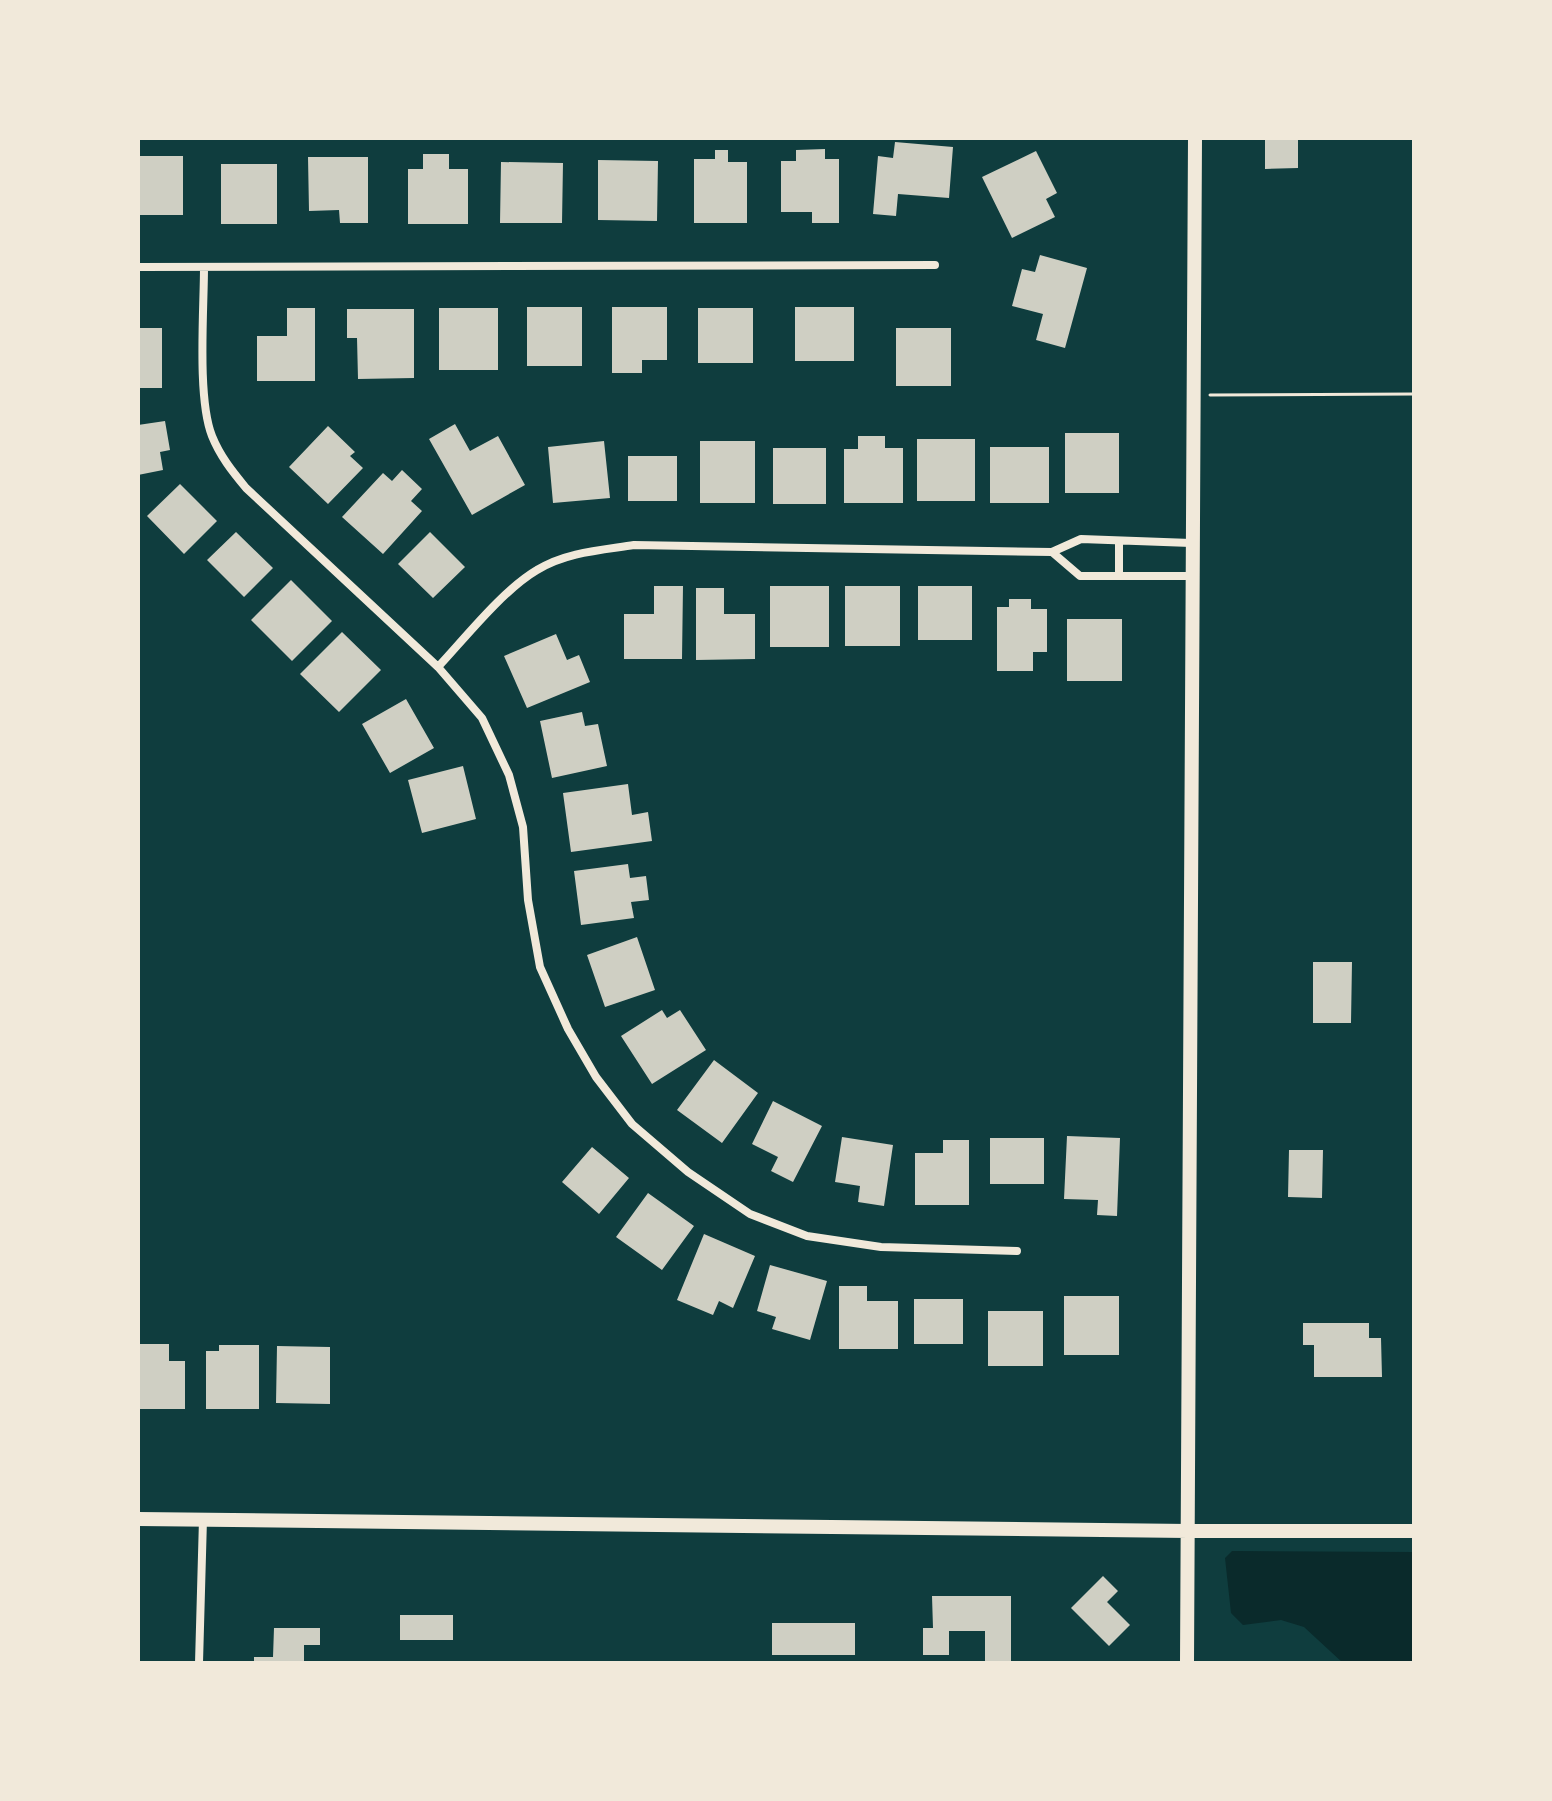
<svg xmlns="http://www.w3.org/2000/svg" width="1552" height="1801" viewBox="0 0 1552 1801" font-family="Lato,sans-serif">
  <style>
    .water { fill: #0a2a2b }
    .building { fill: #cfcfc3 }
    .lines { fill: none; stroke-linecap: round; stroke-linejoin: round }
    .path { stroke: #f1e9da; stroke-width: 3 }
    .minor { stroke: #f1e9da; stroke-width: 8 }
    .tertiary { stroke: #f1e9da; stroke-width: 14 }
  </style>
  <rect width="100%" height="100%" fill="#0f3d3e"/>
  <path class="water" d="M1232 1551 1414 1552V1663H1343L1304 1627 1281 1620 1243 1625 1231 1613 1225 1558Z"/>
  <path class="building" d="M1265 138H1298V168L1265 169Z
    M895 142 953 147 949 198 898 194 896 216 873 214 878 156 893 158Z
    M825 149V159H839V223H812V212H781V161H796V150Z
    M715 150H728V162H747V223H694V159H715Z
    M1036 151 1057 193 1046 199 1055 217 1012 238 982 177Z
    M423 154H449V169H468V224H408V169H423Z
    M138 156H183V215H138Z
    M308 157H368V223H340L339 210 309 211Z
    M598 160 658 161 657 221 598 220Z
    M501 162 563 163 562 223H500Z
    M221 164H277V224H221Z
    M1040 255 1087 268 1065 348 1036 340 1043 314 1012 306 1022 269 1035 272Z
    M527 307H582V366H527Z
    M612 307H667V360H642V373H612Z
    M795 307H854V361H795Z
    M287 308H315V381H257V336H287Z
    M439 308H498V370H439Z
    M698 308H753V363H698Z
    M347 309H414V378L358 379 357 338H347Z
    M138 328H162V388H138Z
    M896 328H951V386H896Z
    M165 421 170 450 160 452 163 470 138 475V425Z
    M455 424 470 451 498 436 525 485 472 515 429 439Z
    M328 426 355 452 350 456 363 468 328 504 289 467Z
    M1065 433H1119V493H1065Z
    M858 436H885V448H903V503H844V449H858Z
    M917 439H975V501H917Z
    M604 441 610 498 553 503 548 447Z
    M700 441H755V503H700Z
    M990 447H1049V503H990Z
    M773 448H826V504H773Z
    M628 456H677V501H628Z
    M402 470 422 489 411 501 422 511 383 554 342 517 383 473 392 481Z
    M180 484 217 521 184 554 147 516Z
    M236 532 273 568 244 597 207 560Z
    M430 532 465 567 433 598 398 564Z
    M291 580 332 621 292 661 251 620Z
    M654 586H683L682 659H624V614H654Z
    M770 586H829V647H770Z
    M845 586H900V646H845Z
    M918 586H972V640H918Z
    M696 588H724V614H755V659L696 660Z
    M1009 599H1031V609H1047V652H1033V671H997V607H1009Z
    M1067 619H1122V681H1067Z
    M342 632 381 670 339 712 300 674Z
    M556 634 567 660 579 655 590 682 527 708 504 656Z
    M406 699 434 748 390 773 362 724Z
    M582 712 585 726 598 724 607 766 552 778 540 721Z
    M463 766 476 819 422 833 408 780Z
    M628 784 632 815 648 812 652 841 571 852 563 793Z
    M628 864 630 878 646 876 649 900 631 902 634 918 581 925 574 871Z
    M637 937 655 990 605 1007 587 955Z
    M1313 962H1352L1351 1023H1313Z
    M662 1010 667 1018 680 1010 706 1050 652 1084 621 1036Z
    M714 1060 758 1093 722 1143 677 1110Z
    M773 1101 822 1126 793 1182 771 1171 778 1157 752 1144Z
    M1067 1136 1120 1138 1117 1216 1097 1215 1098 1200 1064 1199Z
    M842 1137 893 1145 884 1206 858 1202 860 1186 835 1182Z
    M990 1138H1044V1184H990Z
    M943 1140H969V1205H915V1153H943Z
    M592 1147 629 1178 599 1214 562 1182Z
    M1289 1150H1323L1322 1198 1288 1197Z
    M648 1193 694 1226 662 1270 616 1237Z
    M704 1234 755 1256 733 1308 719 1301 713 1315 677 1300Z
    M770 1265 827 1281 810 1340 772 1329 776 1317 757 1311Z
    M839 1286H867V1301H898V1349H839Z
    M1064 1296H1119V1355H1064Z
    M914 1299H963V1344H914Z
    M988 1311H1043V1366H988Z
    M1303 1323H1369V1338H1381L1382 1377H1314V1345H1303Z
    M138 1344H169V1361H185V1409H138Z
    M219 1345H259V1409H206V1351H219Z
    M277 1346 330 1347V1404L276 1403Z
    M1103 1576 1118 1591 1107 1602 1130 1625 1109 1646 1071 1608Z
    M932 1596H1011V1663H985V1631H949V1655H923V1628H933Z
    M400 1615H453V1640H400Z
    M772 1623H855V1655H772Z
    M274 1628H320V1645H304V1663H254V1657H273Z"/>
  <g class="lines">
    <path class="path" d="M1210 395 1414 394"/>
    <path class="minor" d="M138 267 935 265
      M204 267C204 310 197 398 212 436 220 456 232 471 246 488L438 667 482 718 509 775 523 827 528 900 540 967 568 1029 596 1077 632 1124 688 1172 750 1214 807 1236 881 1247 1017 1251
      M1052 552 1080 576H1191
      M1119 576V541
      M438 667C466 637 503 590 537 570 566 552 602 550 634 545L1052 552 1081 539 1191 543
      M199 1663 203 1519"/>
    <path class="tertiary" d="M138 1519 1188 1531H1414
      M1187 1663 1195 138"/>
  </g>
  <rect width="1552" height="1801" fill="none" stroke="#f1e9da" stroke-width="280"/>
</svg>
